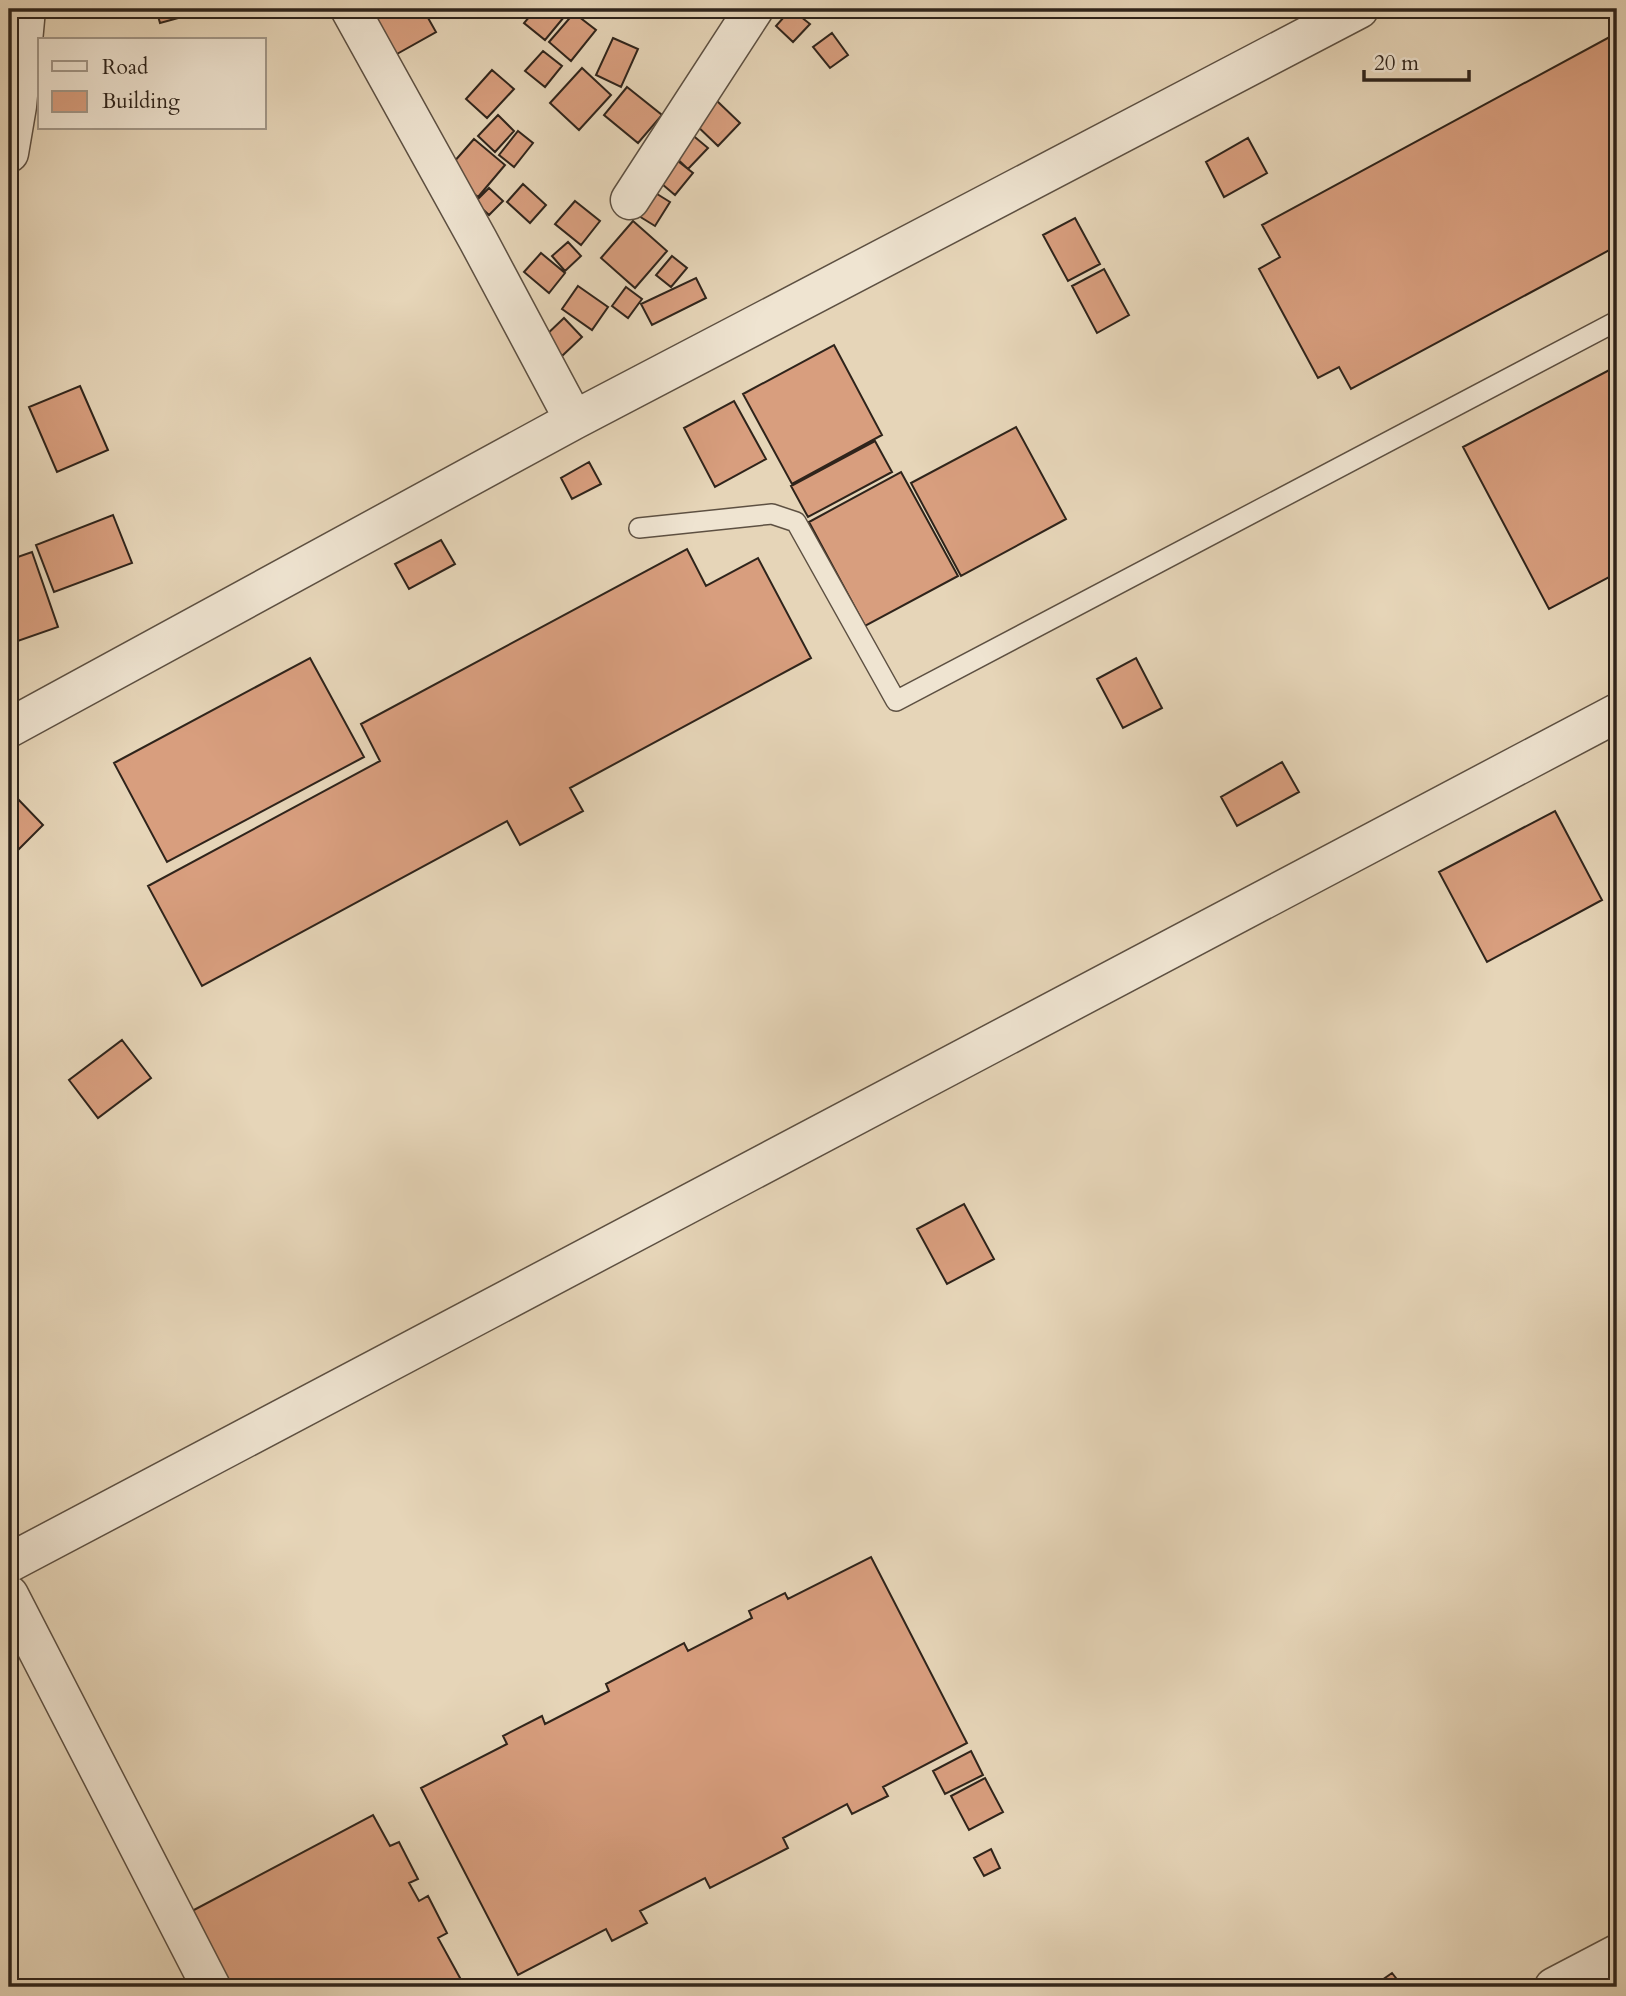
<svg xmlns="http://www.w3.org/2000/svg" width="1626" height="1996" viewBox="0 0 1626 1996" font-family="Cardo,serif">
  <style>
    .building { fill: #d89e7e; stroke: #2f241b; stroke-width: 2 }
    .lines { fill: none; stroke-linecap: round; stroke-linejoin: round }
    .service-casing { stroke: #5d5042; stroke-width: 22 }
    .minor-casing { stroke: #5d5042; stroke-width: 41 }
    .service { stroke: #efe4d1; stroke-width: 19 }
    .minor { stroke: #efe4d1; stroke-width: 38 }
  </style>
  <rect width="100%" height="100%" fill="#e6d5b8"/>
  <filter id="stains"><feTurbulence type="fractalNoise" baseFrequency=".00286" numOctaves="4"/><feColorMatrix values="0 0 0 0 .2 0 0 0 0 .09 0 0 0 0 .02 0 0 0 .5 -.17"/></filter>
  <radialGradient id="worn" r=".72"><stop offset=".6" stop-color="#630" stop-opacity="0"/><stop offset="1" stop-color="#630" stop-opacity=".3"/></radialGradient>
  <path class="building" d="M156 9H211L160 23Z
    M383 9H423L436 32 388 59 365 19Z
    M536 9H565L569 11 545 40 524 23Z
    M791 9 810 24 793 42 776 26Z
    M574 13 596 30 571 61 549 42Z
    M832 33 848 55 830 68 813 47Z
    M1617 33V246L1351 389 1339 367 1318 378 1259 269 1280 257 1262 225Z
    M613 38 638 49 621 87 596 75Z
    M543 51 562 66 545 87 525 71Z
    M582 68 611 95 579 130 550 103Z
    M492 70 514 89 487 118 466 99Z
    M627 87 662 115 638 143 604 115Z
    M716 100 740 123 718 146 694 123Z
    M498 115 514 131 495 152 478 136Z
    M518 131 533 143 514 167 499 155Z
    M690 133 708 148 688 169 671 153Z
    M1248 138 1267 173 1224 197 1206 162Z
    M474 139 505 165 478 197 446 171Z
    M674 158 693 173 675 195 656 179Z
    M523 184 546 205 530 223 507 202Z
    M489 188 503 201 489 215 475 202Z
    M649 189 670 202 655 226 634 213Z
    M575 201 600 221 581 245 555 224Z
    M1075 218 1100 264 1068 281 1043 235Z
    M633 221 667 251 635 288 601 258Z
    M568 242 581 256 565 271 552 256Z
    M541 253 565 273 549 293 524 272Z
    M672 256 687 268 671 287 656 275Z
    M1104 269 1129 315 1097 333 1072 286Z
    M696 278 706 298 652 325 641 304Z
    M578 286 608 307 592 330 562 309Z
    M626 287 642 299 628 318 612 306Z
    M564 318 582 337 562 356 544 337Z
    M834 345 882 435 792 484 743 394Z
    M1617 366V573L1549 609 1463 447Z
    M80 386 108 450 57 472 29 407Z
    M734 401 766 459 715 487 684 428Z
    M1016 427 1066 519 961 576 911 483Z
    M875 441 892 472 808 517 791 486Z
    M589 462 601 484 572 499 561 478Z
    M901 472 958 576 865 626 809 522Z
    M113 515 132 563 54 592 36 545Z
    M441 540 455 564 409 589 395 564Z
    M687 549 706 586 758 558 811 658 570 788 583 811 520 845 507 821 202 986 148 886 380 761 361 724Z
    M32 552 58 627 12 643 9 635V560Z
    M310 658 364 757 167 862 114 763Z
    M1136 658 1162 708 1123 728 1097 679Z
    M1282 762 1299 792 1237 826 1221 797Z
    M15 796 43 825 9 859V802Z
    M1555 811 1602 900 1487 962 1439 872Z
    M122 1040 151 1078 98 1118 69 1080Z
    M964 1204 994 1259 947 1284 917 1229Z
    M871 1557 967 1743 883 1787 888 1796 852 1814 847 1804 783 1838 788 1848 710 1888 705 1878 640 1911 647 1923 612 1941 606 1929 518 1975 421 1788 507 1744 503 1736 542 1716 545 1724 609 1691 606 1684 684 1643 688 1651 752 1618 749 1611 785 1593 788 1599Z
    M971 1751 983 1775 945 1794 933 1771Z
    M985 1778 1003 1812 969 1830 951 1796Z
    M373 1815 390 1846 399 1842 418 1879 409 1883 419 1901 428 1896 447 1933 438 1938 465 1987H232L192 1911Z
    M991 1849 1000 1868 984 1876 974 1858Z
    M1392 1973 1403 1987H1377L1375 1985Z"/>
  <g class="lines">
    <g class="service-casing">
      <path id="service" d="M639 528 772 514 796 522 896 701 1617 321"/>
    </g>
    <g class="minor-casing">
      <path id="minor" d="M350 9 478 240 574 420
        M9 153 17 106 26 9
        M630 200 754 9
        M9 728 574 420 1359 9
        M9 1563 1617 713
        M9 1595 211 1987
        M1554 1987 1617 1954"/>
    </g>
    <use href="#service" class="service"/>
    <use href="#minor" class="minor"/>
  </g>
  <rect width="1626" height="1996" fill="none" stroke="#e6d5b8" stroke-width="35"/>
  <rect x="10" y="10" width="1605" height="1975" fill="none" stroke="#2f241b" stroke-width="3.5"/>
  <rect x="18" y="18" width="1591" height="1961" fill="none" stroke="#2f241b" stroke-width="2"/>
  <rect x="38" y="38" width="228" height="91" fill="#efe4d1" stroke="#a29788" stroke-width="2"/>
  <rect x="52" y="61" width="35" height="10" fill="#efe4d1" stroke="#a29788" stroke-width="2"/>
  <text x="102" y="74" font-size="21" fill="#2f241b">Road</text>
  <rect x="52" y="91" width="35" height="21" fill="#d89e7e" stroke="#a29788" stroke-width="2"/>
  <text x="102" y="108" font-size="21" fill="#2f241b">Building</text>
  <path d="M1364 70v10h105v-10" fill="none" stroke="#2f241b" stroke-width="3.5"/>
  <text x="1374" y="70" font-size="21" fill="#2f241b" stroke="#efe4d1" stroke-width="5" paint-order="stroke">20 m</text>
  <rect width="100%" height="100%" filter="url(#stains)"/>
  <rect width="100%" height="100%" fill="url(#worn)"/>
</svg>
